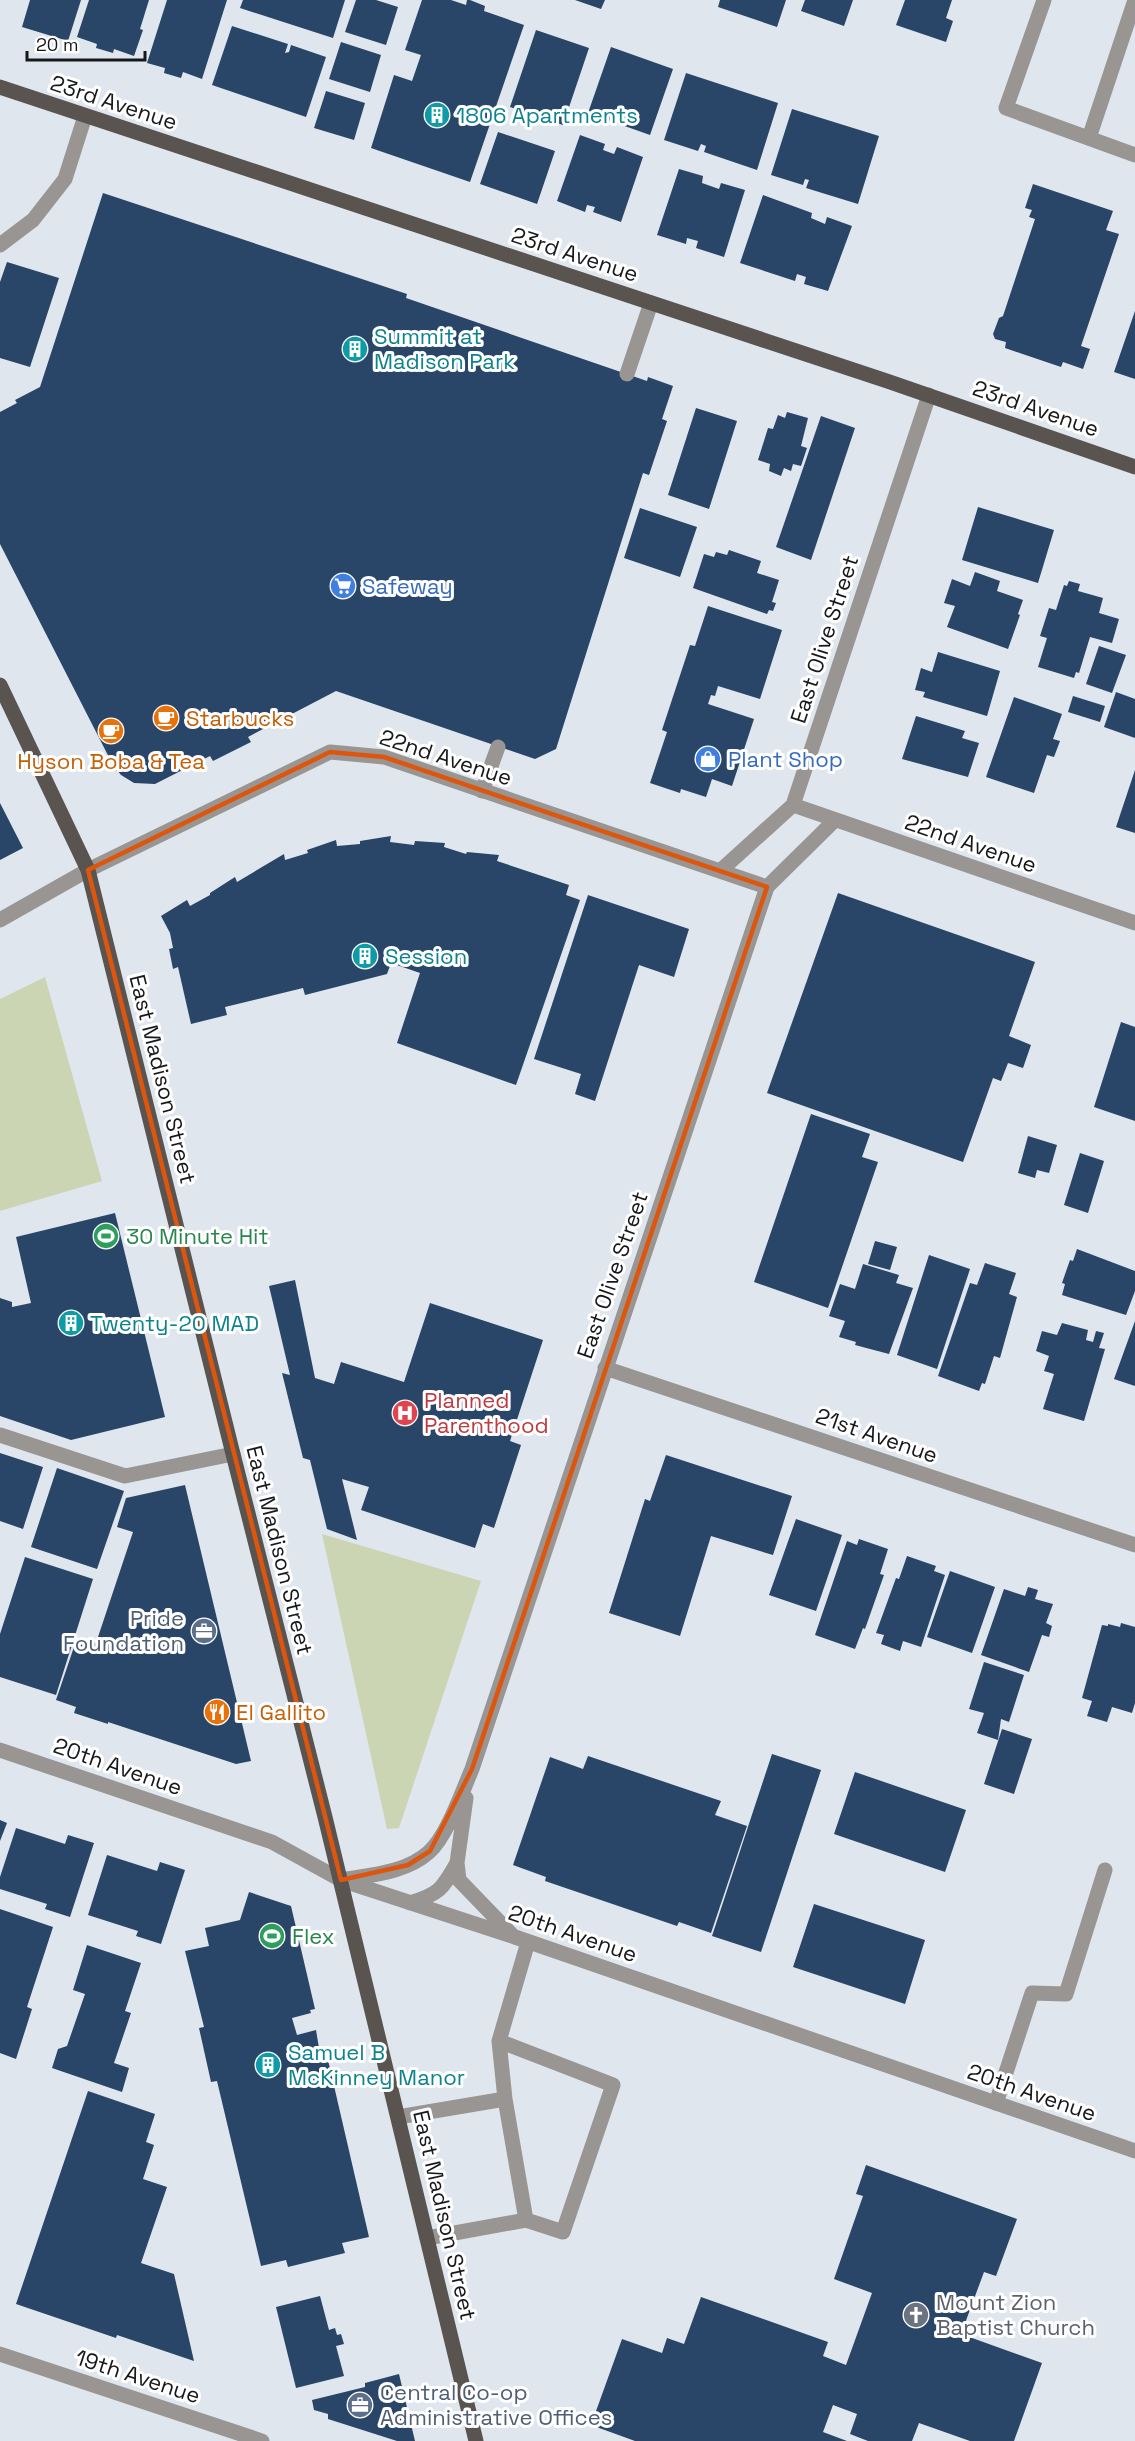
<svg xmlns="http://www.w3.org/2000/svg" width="1135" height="2441" viewBox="0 0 1135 2441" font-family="'Space Grotesk',sans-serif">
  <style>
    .green { fill: #ccd5b3 }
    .building { fill: #294567 }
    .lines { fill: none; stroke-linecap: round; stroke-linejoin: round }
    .service { stroke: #989593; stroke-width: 15 }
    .minor { stroke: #989593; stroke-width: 15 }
    .tertiary { stroke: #989593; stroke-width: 15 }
    .primary { stroke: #5a5450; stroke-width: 15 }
    .marked { fill: none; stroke: #de560d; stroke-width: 4.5; stroke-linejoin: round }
    .labels { text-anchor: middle; stroke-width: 6; stroke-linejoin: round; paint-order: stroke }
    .street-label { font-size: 22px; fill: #16181a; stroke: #fff }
    .culture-label { font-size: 22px; fill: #0d838f; stroke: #fff; text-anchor: start }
    .shop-label { font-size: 22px; fill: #366cbe; stroke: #fff; text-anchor: start }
    .food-label { font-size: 22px; fill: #c56008; stroke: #fff; text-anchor: start }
    .leisure-label { font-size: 22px; fill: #27864d; stroke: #fff; text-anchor: start }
    .health-label { font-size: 22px; fill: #be3a42; stroke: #fff; text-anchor: start }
    .service-label { font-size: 22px; fill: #4e5e75; stroke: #fff; text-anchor: end }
    .worship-label { font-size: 22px; fill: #5b616d; stroke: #fff; text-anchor: start }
  </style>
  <rect width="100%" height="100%" fill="#e0e6ed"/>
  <path class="green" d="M45 977 102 1181 0 1211V999Z
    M322 1534 481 1581 399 1828 387 1829Z"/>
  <path class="building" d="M30 0H81L68 41 22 27Z
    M89 0H149L140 29 143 30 134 56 114 49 113 53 96 48 97 44 77 37Z
    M167 0H227L202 79 183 72 181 78 164 73 165 68 147 63Z
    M243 0H345L333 38 240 8Z
    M356 0H376L398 7 386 45 345 32Z
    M422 0H451L466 5 467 0H470L485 6 484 11 524 25 470 182 371 148 394 75 412 81 421 55 405 50Z
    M575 0H605L601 9Z
    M720 0H786L777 27 718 7Z
    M805 0H853L844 26 801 11Z
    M905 0H952L946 18 953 21 946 42 896 25Z
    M232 26 288 44 285 53 289 52 291 45 326 57 306 117 212 85Z
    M536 30 589 48 563 125 510 107Z
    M341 42 381 55 370 92 329 79Z
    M611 47 673 69 650 135 588 113Z
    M686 73 778 103 757 170 704 152 706 146 701 144 698 151 664 140Z
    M326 91 365 103 354 140 314 128Z
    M792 109 879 136 858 204 806 188 809 180 805 179 803 185 771 175Z
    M498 132 555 151 537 204 480 184Z
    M580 135 605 144 603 150 614 154 617 147 643 157 621 222 593 212 595 207 587 205 585 212 557 201Z
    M679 169 703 176 702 183 719 189 721 183 745 190 724 257 696 248 698 241 687 238 686 244 657 235Z
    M1033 184 1113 211 1106 230 1119 234 1081 346 1090 349 1083 369 1063 362 1061 367 1005 348 1006 342 995 339 993 334 999 318 1003 316 1035 219 1029 217 1032 210 1025 208Z
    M103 193 407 294 406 298 647 381 648 377 673 386 662 419 667 421 649 475 643 473 556 749 535 759 336 691 248 737 251 742 213 761 210 756 155 784 134 783 121 775 117 770 116 771 0 544V412L17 403 15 400 40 387Z
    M763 195 812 213 811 218 825 224 827 217 852 226 828 291 804 284 806 277 797 274 795 281 740 263Z
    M7 262 59 278 30 367 0 358V282Z
    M1135 311V379L1114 372Z
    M696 408 737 421 709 509 668 495Z
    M787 412 808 418 801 446 807 448 801 466 793 464 791 471 784 468 781 476 769 471 770 464 758 460 768 428 773 429 778 415 785 418Z
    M821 416 855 428 811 560 776 547Z
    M978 507 1054 530 1038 583 962 560Z
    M640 508 697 527 680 577 624 558Z
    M729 550 761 561 757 573 779 580 772 602 776 603 773 611 769 610 767 614 693 588 704 554 714 557 716 552 727 555Z
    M975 572 1000 581 997 591 1023 600 1018 614 1020 615 1008 649 947 627 955 606 944 603 952 579 970 586Z
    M1069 581 1080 584 1078 591 1103 598 1099 613 1119 619 1112 643 1090 637 1079 673 1076 672 1074 678 1038 667 1047 638 1040 636 1049 608 1056 610 1064 585 1067 586Z
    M708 606 782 630 760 699 718 686 715 696 711 695 708 704 754 719 732 786 712 779 706 797 681 789 680 793 650 783 667 732 662 730 690 645 695 646Z
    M1099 646 1126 655 1112 693 1086 684Z
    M938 652 1000 671 987 716 923 697 925 692 915 690 921 668 932 672Z
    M1116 692 1135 699V738L1104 727Z
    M1073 696 1105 706 1100 722 1068 712Z
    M1014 697 1062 714 1053 739 1060 741 1054 757 1047 755 1034 793 986 777Z
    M916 716 965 731 962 738 979 743 968 777 902 759Z
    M1135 770V833L1116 827Z
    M0 803 23 848 0 860Z
    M391 836 390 842 414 845 415 841 445 843 444 847 466 854 467 852 499 855 497 861 569 885 566 895 580 900 516 1085 397 1043 420 973 391 963 387 974 305 995 303 988 225 1007 227 1015 191 1024 178 967 173 969 169 949 173 948 170 933 161 916 187 900 190 906 210 895V893L235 877 237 882 284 854 285 860 308 853 307 850 336 840 337 846 360 844V841Z
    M838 893 1035 962 1009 1036 1031 1045 1023 1068 1008 1063 1001 1081 993 1078 963 1162 767 1093Z
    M588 895 689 929 674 977 639 965 595 1101 575 1094 581 1074 534 1059Z
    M1121 1022 1135 1027V1121L1094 1107Z
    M811 1114 870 1134 862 1157 878 1162 828 1308 754 1282Z
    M1028 1136 1057 1145 1049 1173 1037 1170 1035 1178 1018 1173Z
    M1080 1153 1104 1161 1088 1213 1064 1205Z
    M115 1213 165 1417 71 1440 0 1416V1298L12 1302V1307L31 1303 16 1237Z
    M875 1241 897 1247 890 1270 868 1264Z
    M1077 1249 1135 1271V1291L1126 1315 1062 1295 1065 1284 1062 1283 1070 1260 1073 1261Z
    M929 1255 970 1269 937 1369 897 1355Z
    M985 1263 1016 1273 1009 1294 1017 1297 1000 1358 994 1356 985 1384 982 1383 979 1391 938 1376 970 1283 977 1285Z
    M863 1264 899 1275 896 1283 913 1288 889 1354 855 1345 856 1342 839 1337 845 1321 829 1316 840 1284 855 1289Z
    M295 1280 315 1378 334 1384 341 1362 404 1382 430 1303 543 1340 510 1441 521 1445 494 1528 483 1524 475 1548 361 1510 369 1487 342 1479 357 1540 327 1529 310 1460 303 1458 282 1373 290 1375 269 1286Z
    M1135 1321V1386L1114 1379Z
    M1062 1323 1088 1330 1086 1340 1093 1342 1096 1331 1104 1333 1099 1348 1105 1349 1084 1421 1043 1409 1054 1374 1044 1371 1049 1356 1036 1351 1042 1331 1057 1335Z
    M0 1453 43 1467 23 1529 0 1521Z
    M666 1455 792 1496 773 1555 711 1536 680 1636 609 1613 645 1499 650 1501Z
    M57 1468 124 1491 97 1569 31 1547Z
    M185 1485 251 1761 236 1764 108 1722V1724L74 1713 76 1707 56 1700 75 1644 79 1645 81 1639 96 1643 133 1532 117 1527 126 1498Z
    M796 1519 842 1535 816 1611 769 1595Z
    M859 1539 888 1549 880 1574 884 1575 865 1629 863 1628 855 1649 815 1635 847 1541 857 1545Z
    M907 1556 936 1566 934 1571 945 1575 921 1647 903 1641 900 1651 881 1644 884 1635 876 1633 896 1578 899 1579Z
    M25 1557 93 1579 56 1695 0 1677V1634Z
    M950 1571 995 1587 972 1653 927 1637Z
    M1028 1587 1038 1590 1035 1599 1053 1604 1046 1623 1052 1626 1049 1637 1042 1635 1029 1672 981 1655 1004 1589 1025 1596Z
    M1121 1623 1135 1627V1703L1132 1713 1112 1707 1107 1722 1087 1716 1092 1701 1082 1698 1102 1625 1108 1626V1624L1120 1627Z
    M984 1662 1024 1675 1009 1722 1001 1719 998 1740 977 1733 984 1713 969 1709Z
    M1002 1729 1032 1739 1014 1794 984 1784Z
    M772 1754 821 1770 761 1952 712 1936Z
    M588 1756 721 1801 715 1815 747 1826 711 1933 679 1922 677 1926 545 1881 546 1877 513 1865 550 1757 583 1769Z
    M855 1772 966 1810 945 1872 834 1834Z
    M0 1820 7 1823 0 1841Z
    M16 1828 65 1844 68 1835 94 1843 70 1917 45 1909 47 1904 0 1889V1877Z
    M107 1855 157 1871 160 1862 185 1870 161 1944 136 1936 138 1931 88 1915Z
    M249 1892 291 1906 315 2009 310 2010 311 2013 292 2018 297 2035 316 2030 319 2048 325 2047 369 2237 342 2243 345 2253 288 2267 286 2260 261 2266 217 2081 211 2082 199 2028 204 2027 185 1951 209 1946 205 1928 240 1920Z
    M814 1904 925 1940 905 2004 793 1967Z
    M0 1909 53 1927 27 2007 32 2009 16 2059 0 2053Z
    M87 1945 141 1963 125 2011 131 2013 114 2063 129 2068 122 2092 52 2068 58 2049 67 2046 85 1994 73 1990Z
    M88 2091 155 2114 146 2142 154 2145 143 2179 167 2187 141 2263 174 2274 194 2361 117 2335 116 2338 16 2304Z
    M866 2165 1017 2219 996 2276 984 2272 961 2334 1042 2363 1014 2441H970L919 2423 912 2441H868L850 2434 857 2414 833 2405 823 2432 847 2441H635L591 2425 622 2339 662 2353 667 2338 684 2344 701 2297 828 2342 823 2356 846 2365 872 2293 834 2279 863 2196 856 2194Z
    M320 2296 329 2330 335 2328 337 2335 341 2334 344 2344 336 2346 344 2376 296 2388 276 2307Z
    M399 2374 415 2441H397L328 2419V2414L314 2410 312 2400 365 2387V2383Z"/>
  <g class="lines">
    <path class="service" d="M1044 0 1006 108 1135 155
      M1089 138 1135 0
      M0 245 33 220 65 179 85 116
      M627 374 651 303
      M482 791 498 747
      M0 1435 125 1476 233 1454
      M996 2103 1032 1993 1066 1994 1105 1870
      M398 2117 505 2099
      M526 2220 505 2099 499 2041 528 1942
      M427 2238 526 2220 563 2232 613 2085 499 2041"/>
    <path class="minor" d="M793 805 1135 923
      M720 871 793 805 929 395
      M0 920 88 870 330 752 384 757 767 887
      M605 1368 1135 1545
      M0 1750 272 1842 341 1880 515 1937 1135 2151
      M466 1798 457 1863 459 1880 512 1935
      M341 1880C370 1875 406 1873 429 1852 447 1836 462 1792 472 1769L767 887 835 820
      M410 1903C440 1894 442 1889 457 1863"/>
    <path class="tertiary" d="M0 2354 262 2441"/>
    <path class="primary" d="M0 87 887 381 1135 467
      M0 685 88 870 233 1454 325 1817 476 2441"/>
  </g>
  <path class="marked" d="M330 752 384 757 767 887 472 1769 430 1851 408 1865 341 1880 88 870Z"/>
  <defs>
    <g id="building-disc" transform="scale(1.35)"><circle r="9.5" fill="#0f9aa8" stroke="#fff"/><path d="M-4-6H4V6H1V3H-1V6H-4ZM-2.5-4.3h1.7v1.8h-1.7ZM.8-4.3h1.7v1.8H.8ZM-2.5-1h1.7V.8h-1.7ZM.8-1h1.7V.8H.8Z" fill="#fff"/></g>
    <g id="supermarket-disc" transform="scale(1.35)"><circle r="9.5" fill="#3f7fe0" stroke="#fff"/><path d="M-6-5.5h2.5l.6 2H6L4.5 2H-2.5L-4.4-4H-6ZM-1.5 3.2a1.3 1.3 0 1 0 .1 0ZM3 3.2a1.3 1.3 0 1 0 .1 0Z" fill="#fff"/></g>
    <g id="cafe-disc" transform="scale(1.35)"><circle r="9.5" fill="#e8710a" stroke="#fff"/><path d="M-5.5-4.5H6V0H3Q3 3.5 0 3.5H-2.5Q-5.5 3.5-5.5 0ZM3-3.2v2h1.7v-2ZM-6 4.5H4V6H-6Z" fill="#fff"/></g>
    <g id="shop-disc" transform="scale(1.35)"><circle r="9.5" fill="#3f7fe0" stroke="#fff"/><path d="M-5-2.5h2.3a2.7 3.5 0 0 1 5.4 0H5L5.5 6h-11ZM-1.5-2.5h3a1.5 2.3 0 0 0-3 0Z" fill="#fff"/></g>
    <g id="stadium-disc" transform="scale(1.35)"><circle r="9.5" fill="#2e9e5b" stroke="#fff"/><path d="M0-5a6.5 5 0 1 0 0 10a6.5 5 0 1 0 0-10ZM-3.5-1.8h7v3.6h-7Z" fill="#fff"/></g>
    <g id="hospital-disc" transform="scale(1.35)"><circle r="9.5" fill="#e0444e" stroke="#fff"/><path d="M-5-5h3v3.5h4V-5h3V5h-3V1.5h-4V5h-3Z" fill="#fff"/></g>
    <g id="office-disc" transform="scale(1.35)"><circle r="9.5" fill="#5c6f8a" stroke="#fff"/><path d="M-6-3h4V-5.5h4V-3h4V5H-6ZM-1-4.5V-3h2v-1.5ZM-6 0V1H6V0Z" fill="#fff"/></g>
    <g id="restaurant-disc" transform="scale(1.35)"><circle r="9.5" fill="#e8710a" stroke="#fff"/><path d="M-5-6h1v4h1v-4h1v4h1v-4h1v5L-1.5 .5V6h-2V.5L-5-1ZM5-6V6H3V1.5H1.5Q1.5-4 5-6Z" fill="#fff"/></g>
    <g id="church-disc" transform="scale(1.35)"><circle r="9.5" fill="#6b7280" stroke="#fff"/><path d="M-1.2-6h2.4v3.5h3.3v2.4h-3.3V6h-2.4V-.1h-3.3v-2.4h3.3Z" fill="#fff"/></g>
  </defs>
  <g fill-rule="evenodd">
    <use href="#building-disc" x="437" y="115"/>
    <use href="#building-disc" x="355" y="349"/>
    <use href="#supermarket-disc" x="343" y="586"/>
    <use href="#cafe-disc" x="166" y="718"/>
    <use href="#cafe-disc" x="111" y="731"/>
    <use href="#shop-disc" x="708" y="759"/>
    <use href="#building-disc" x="365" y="956"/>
    <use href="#stadium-disc" x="106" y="1236"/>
    <use href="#building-disc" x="71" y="1323"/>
    <use href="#hospital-disc" x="405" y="1413"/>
    <use href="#office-disc" x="204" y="1631"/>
    <use href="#restaurant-disc" x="217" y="1712"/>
    <use href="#stadium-disc" x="272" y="1936"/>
    <use href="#building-disc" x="268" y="2065"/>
    <use href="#church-disc" x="916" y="2315"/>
    <use href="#office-disc" x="360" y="2405"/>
  </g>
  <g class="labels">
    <g class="street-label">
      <text transform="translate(114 102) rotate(18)" y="8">23rd Avenue</text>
      <text transform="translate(575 254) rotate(18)" y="8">23rd Avenue</text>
      <text transform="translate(1036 408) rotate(19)" y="8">23rd Avenue</text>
      <text transform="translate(824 639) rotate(-72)" y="8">East Olive Street</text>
      <text transform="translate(446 757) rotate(18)" y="8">22nd Avenue</text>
      <text transform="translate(971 843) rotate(19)" y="8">22nd Avenue</text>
      <text transform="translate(163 1079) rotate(76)" y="8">East Madison Street</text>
      <text transform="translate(612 1275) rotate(-71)" y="8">East Olive Street</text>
      <text transform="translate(877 1435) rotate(19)" y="8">21st Avenue</text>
      <text transform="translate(280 1550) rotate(76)" y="8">East Madison Street</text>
      <text transform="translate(118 1766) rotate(19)" y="8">20th Avenue</text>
      <text transform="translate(573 1933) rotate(19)" y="8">20th Avenue</text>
      <text transform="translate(1032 2092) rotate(19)" y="8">20th Avenue</text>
      <text transform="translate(445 2215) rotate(77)" y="8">East Madison Street</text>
      <text transform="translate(138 2376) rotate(18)" y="8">19th Avenue</text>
    </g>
    <g class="culture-label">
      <text x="456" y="123">1806 Apartments</text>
      <text x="374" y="344">Summit at<tspan x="374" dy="25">Madison Park</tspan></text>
      <text x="385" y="964">Session</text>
      <text x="90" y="1331">Twenty-20 MAD</text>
      <text x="288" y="2060">Samuel B<tspan x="288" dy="25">McKinney Manor</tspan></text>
    </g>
    <g class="shop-label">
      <text x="362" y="594">Safeway</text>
      <text x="728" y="767">Plant Shop</text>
    </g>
    <g class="food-label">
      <text x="186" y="726">Starbucks</text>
      <text x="111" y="769" text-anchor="middle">Hyson Boba &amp; Tea</text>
      <text x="236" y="1720">El Gallito</text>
    </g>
    <g class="leisure-label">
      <text x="126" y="1244">30 Minute Hit</text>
      <text x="292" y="1944">Flex</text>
    </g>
    <g class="health-label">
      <text x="424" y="1408">Planned<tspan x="424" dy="25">Parenthood</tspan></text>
    </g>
    <g class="service-label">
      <text x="184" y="1626">Pride<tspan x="184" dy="25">Foundation</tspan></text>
      <text x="380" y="2400" text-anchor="start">Central Co-op<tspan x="380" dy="25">Administrative Offices</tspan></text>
    </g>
    <g class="worship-label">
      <text x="936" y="2310">Mount Zion<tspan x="936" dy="25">Baptist Church</tspan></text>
    </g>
  </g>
  <path d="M27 51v9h118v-9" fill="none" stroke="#16181a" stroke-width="3"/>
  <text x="36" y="51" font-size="18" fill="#16181a" stroke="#ffffff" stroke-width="4.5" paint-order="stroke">20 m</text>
</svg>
